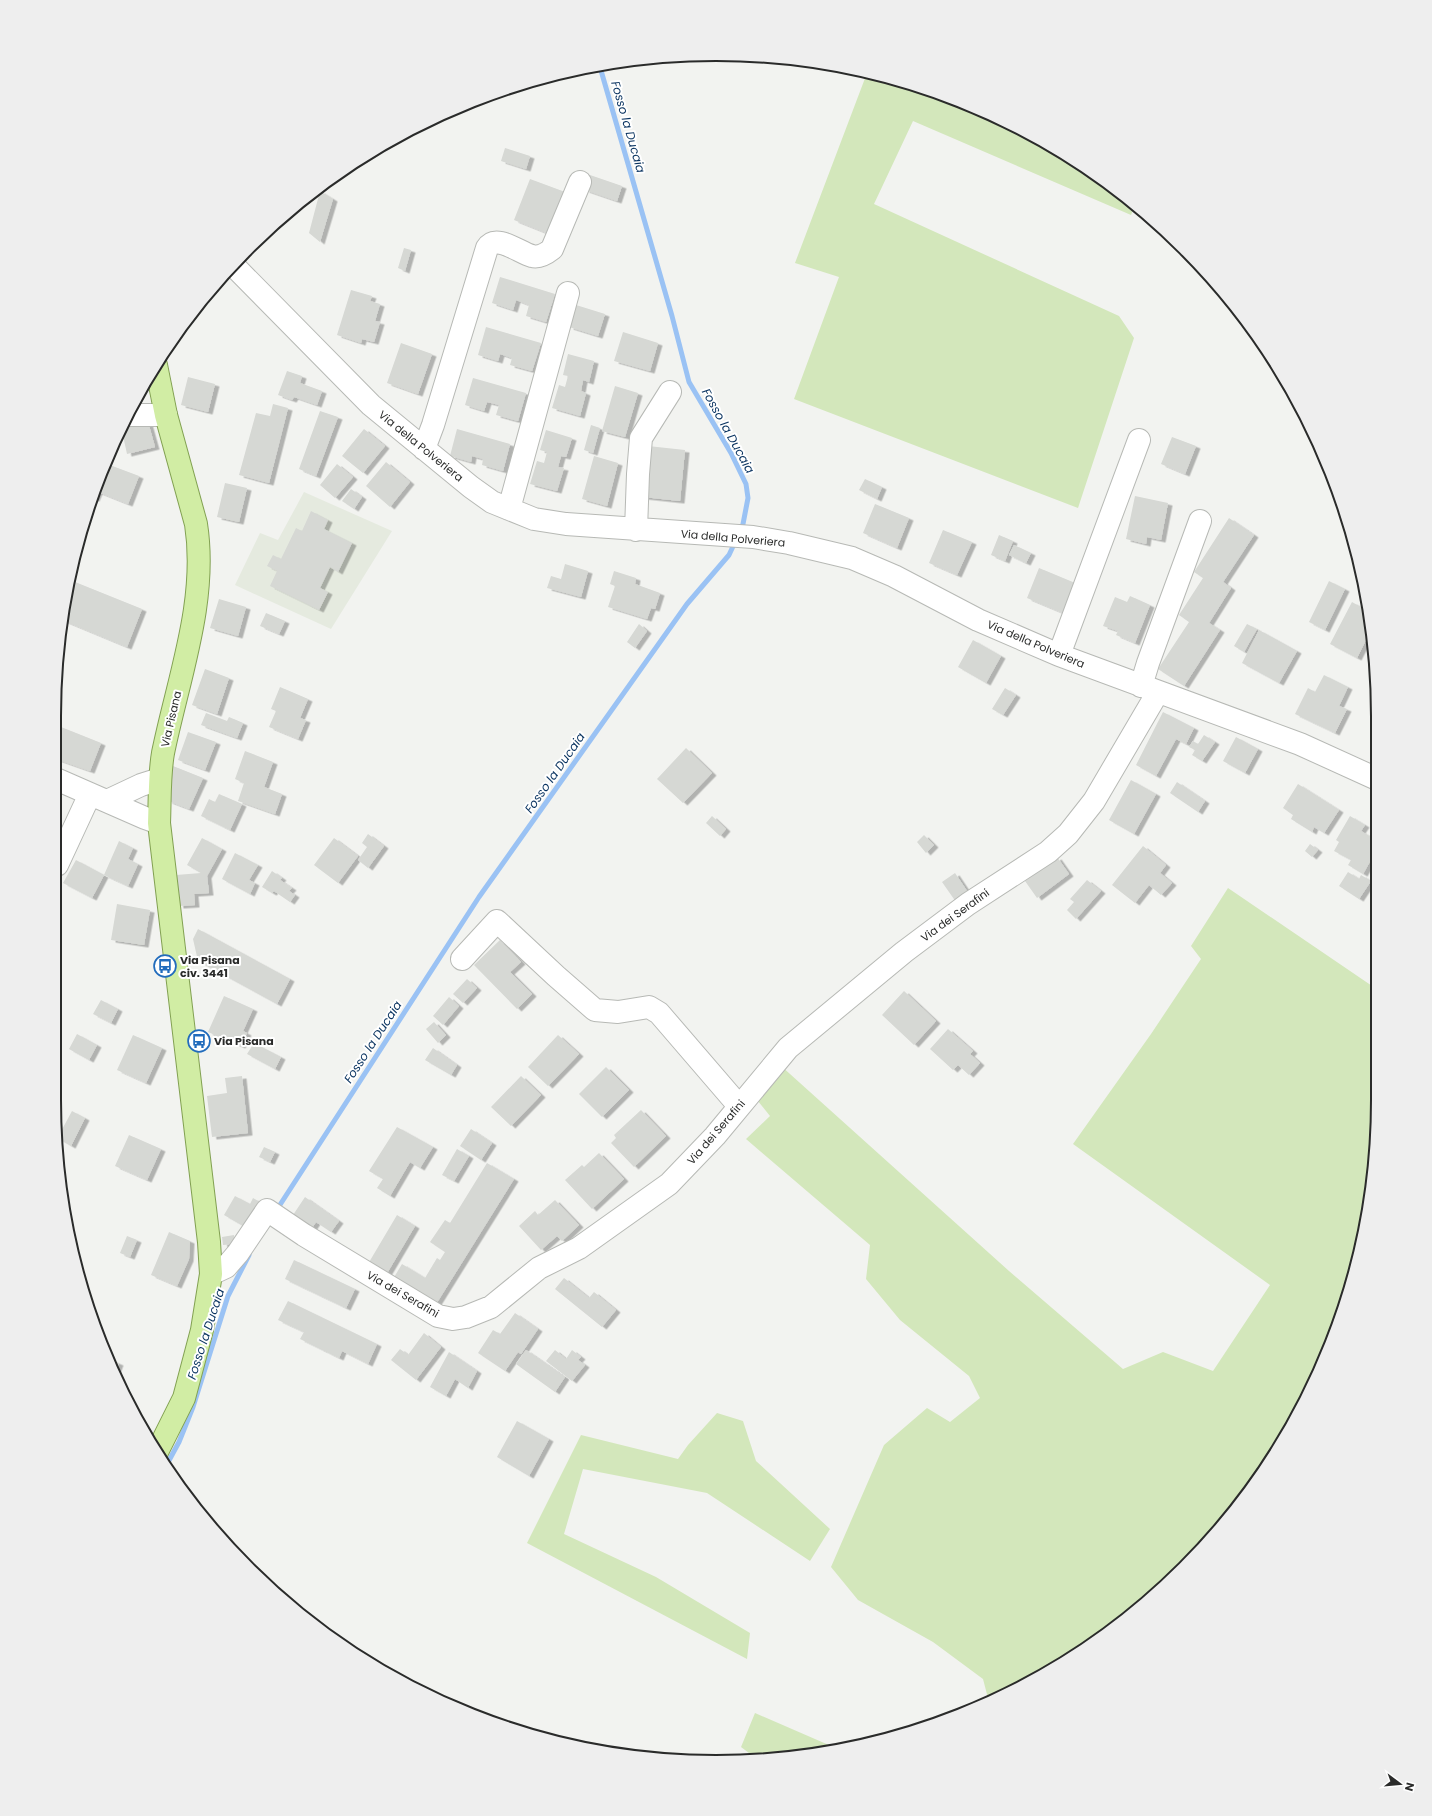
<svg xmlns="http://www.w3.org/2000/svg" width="1432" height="1816" viewBox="0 0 1432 1816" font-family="Poppins,sans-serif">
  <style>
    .built { fill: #e5eadf }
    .green { fill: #d3e7bb }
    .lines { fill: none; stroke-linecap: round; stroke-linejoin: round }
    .stream { stroke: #9ac2f4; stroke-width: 5 }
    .building { fill: #d6d8d4; filter: url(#shadow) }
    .minor-casing { stroke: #b7b9b5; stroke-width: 24 }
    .major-casing { stroke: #82a152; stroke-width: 24 }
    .minor { stroke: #fff; stroke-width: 22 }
    .major { stroke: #d1eda4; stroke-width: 22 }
    .labels { text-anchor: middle; stroke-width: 4; stroke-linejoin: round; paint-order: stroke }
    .street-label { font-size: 11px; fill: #2a2b2a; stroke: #fff }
    .poi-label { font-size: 11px; font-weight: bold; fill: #2a2b2a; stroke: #fff; text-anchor: start }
    .water-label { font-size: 12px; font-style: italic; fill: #08325f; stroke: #fff }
    .rim { fill: none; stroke: #2a2b2a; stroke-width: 2 }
  </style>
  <defs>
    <filter id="shadow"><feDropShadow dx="4.5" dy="2.5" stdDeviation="0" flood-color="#0004"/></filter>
  </defs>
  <rect width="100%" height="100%" fill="#f2f3f0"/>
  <path class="built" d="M304 492 392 531 331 629 235 585 260 533 278 540Z"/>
  <path class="green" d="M867 73 887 77 1009 122 1119 191 1135 205 1131 215 913 121 874 204 1119 316 1134 338 1078 508 794 399 839 277 795 263Z
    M1228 888 1378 990V1100L1365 1229 1328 1354 1266 1468 1214 1537 1153 1598 1047 1673 989 1702 983 1679 933 1642 858 1600 831 1567 884 1445 927 1408 950 1422 980 1398 969 1376 900 1320 866 1279 870 1245 746 1139 770 1116 753 1095 780 1065 1009 1271 1123 1369 1163 1352 1213 1371 1270 1285 1073 1144 1151 1034 1201 959 1191 946Z
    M717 1413 743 1421 756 1461 830 1529 810 1561 707 1493 583 1469 564 1534 656 1577 750 1633 747 1659 527 1543 581 1435 678 1459 688 1445Z
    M755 1713 838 1749 803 1756 757 1759 741 1747Z"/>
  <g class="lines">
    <path class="stream" d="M600 67 672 316 689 382 731 453 746 484 748 498 743 524 740 531
      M276 1211 479 897 687 604 729 555 735 542
      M166 1466 179 1442 193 1407 228 1296 249 1255"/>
  </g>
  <path class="building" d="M505 148 530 156 526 169 501 161Z
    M590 175 622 186 617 201 585 190Z
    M530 179 565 192 549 234 514 220Z
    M320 191 333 199 320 242 309 233Z
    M404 248 411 250 405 271 398 268Z
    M500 277 555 294 546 322 526 316 529 305 516 300 513 310 492 303Z
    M351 290 372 296 370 301 380 304 375 321 380 322 374 342 362 339 361 343 337 335Z
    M576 305 605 314 598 336 569 327Z
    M486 327 541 343 532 371 510 365 512 358 500 354 498 361 478 355Z
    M623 332 658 343 650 371 614 361Z
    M401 343 432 354 418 394 387 383Z
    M568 354 594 361 589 382 583 380 581 391 586 393 580 416 552 408 559 385 565 387 568 376 563 375Z
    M287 371 302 376 300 383 322 391 317 405 294 397 292 400 278 395Z
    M188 377 215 384 208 412 181 405Z
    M473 378 526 393 518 421 496 415 499 405 487 402 484 411 465 405Z
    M615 386 638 393 625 437 602 431Z
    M273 404 288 408 269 483 239 475 256 413 270 416Z
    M320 411 338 417 316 476 299 469Z
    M148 422 155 447 127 454 122 431 123 429Z
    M591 425 600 428 593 453 584 450Z
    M364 429 385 446 363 473 342 456Z
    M457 429 510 444 503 471 482 465 483 459 472 456 471 462 450 456Z
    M546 430 572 438 566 457 561 456 558 467 564 468 557 491 530 484 537 461 544 463 547 452 540 450Z
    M1172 437 1196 446 1185 474 1161 464Z
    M648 446 685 450 680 501 643 497Z
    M594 456 618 463 607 506 582 499Z
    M386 462 410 482 390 507 366 486Z
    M107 464 139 476 128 504 98 492 95 499 91 498Z
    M337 464 353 477 335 498 320 485Z
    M865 479 882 487 877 499 859 490Z
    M225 483 247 488 239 522 217 517Z
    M351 489 362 497 354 509 342 501Z
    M1135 496 1168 503 1161 540 1147 537 1146 544 1126 539Z
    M875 504 909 518 897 548 863 533Z
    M311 511 328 520 324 529 352 543 338 572 330 567 320 588 328 592 319 610 270 586 277 571 267 566 273 555 281 559 296 528 302 531Z
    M1229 518 1254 535 1223 582 1231 588 1209 623 1220 630 1184 686 1158 669 1189 622 1179 615 1203 578 1194 572Z
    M943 530 972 542 957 575 929 563Z
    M999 535 1013 541 1005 561 991 555Z
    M1014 545 1031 553 1026 563 1009 555Z
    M565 564 588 571 581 597 547 588 551 576 561 579Z
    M1039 568 1075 583 1063 613 1027 598Z
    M614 571 636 578 635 584 660 593 655 609 651 608 647 619 608 607 615 586 610 584Z
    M70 580 142 609 127 647 62 620 66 590Z
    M1329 581 1345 589 1325 630 1309 622Z
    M1130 596 1150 605 1135 643 1116 635 1118 631 1103 626 1115 597 1127 602Z
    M219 599 246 607 238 636 210 628Z
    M1352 602 1368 611 1372 638 1368 636 1357 658 1330 644Z
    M266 613 285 621 279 634 260 626Z
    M639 624 647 631 635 648 627 642Z
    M1247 624 1257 629 1244 652 1234 646Z
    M1259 630 1297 651 1279 683 1242 663Z
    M973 640 1001 656 986 683 958 667Z
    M205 669 229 678 217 714 192 705Z
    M1324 675 1348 687 1339 706 1347 709 1335 733 1295 714 1308 688 1315 692Z
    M280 687 308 699 300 718 306 720 298 739 269 727 276 711 271 709Z
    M1005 688 1016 695 1003 715 992 709Z
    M1163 712 1194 728 1186 744 1176 739 1156 776 1136 765Z
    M206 713 227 721 229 717 243 723 237 738 201 725Z
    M61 727 101 743 90 771 56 759V740Z
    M188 732 216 742 205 770 178 760Z
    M1204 735 1215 742 1202 761 1192 755 1195 750 1189 747 1193 741 1198 744Z
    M1236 737 1258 749 1245 773 1223 761Z
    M686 748 712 773 683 803 657 779Z
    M245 751 273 762 264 787 282 794 275 814 238 801 244 783 235 779Z
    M173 766 203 778 189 809 168 801Z
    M1131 780 1156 794 1134 834 1109 820Z
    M1177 782 1205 801 1198 812 1170 793Z
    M1298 784 1339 810 1324 833 1314 827 1312 832 1291 819 1293 815 1283 808Z
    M219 794 242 804 230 830 201 816 209 799 215 802Z
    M712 816 726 829 720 836 706 823Z
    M1350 816 1365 825 1361 831 1377 841V849L1363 874 1348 865 1351 860 1334 851 1339 842 1336 840Z
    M368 834 384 846 368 868 358 860 367 847 362 843Z
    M924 835 934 845 926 853 917 842Z
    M202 838 222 849 207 876 209 893 194 894 195 905 179 906 176 875 201 873 187 865Z
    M334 838 358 856 338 883 314 865Z
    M119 841 133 848 128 859 138 864 128 886 104 875Z
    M1310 844 1318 850 1312 857 1305 851Z
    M1143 846 1166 865 1160 873 1172 883 1161 895 1149 885 1135 903 1112 885Z
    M235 853 258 865 249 880 255 883 250 894 222 879Z
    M1057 857 1069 874 1037 898 1025 881Z
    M76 860 104 875 92 898 63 883Z
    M272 871 282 878 280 880 292 888 289 891 295 895 290 902 274 891 272 893 262 887Z
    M1348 872 1359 879 1361 875 1371 881 1359 899 1339 886Z
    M955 873 969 894 956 902 942 882Z
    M1087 880 1101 891 1076 919 1067 910 1074 902 1070 899Z
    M117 904 150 910 144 945 111 940Z
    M198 929 290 979 277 1004 198 961 193 939Z
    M500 940 521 962 510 972 532 994 517 1009 474 965Z
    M467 979 477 988 463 1003 453 994Z
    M904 991 936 1021 914 1045 882 1015Z
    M224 996 253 1009 243 1031 247 1033 241 1046 208 1032Z
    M449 997 459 1006 443 1025 433 1016Z
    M101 1000 118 1009 111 1023 93 1014Z
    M434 1022 446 1035 438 1043 426 1029Z
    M948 1029 973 1051 970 1054 980 1063 969 1075 958 1065 953 1070 930 1049Z
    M77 1034 97 1045 89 1060 69 1049Z
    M133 1035 162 1048 146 1083 117 1070Z
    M558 1035 579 1054 548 1086 528 1067Z
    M254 1043 281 1057 275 1069 247 1054Z
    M433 1048 457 1065 451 1075 425 1060Z
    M606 1067 629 1090 602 1117 579 1094Z
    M242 1076 248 1133 212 1137 207 1096 227 1093 225 1078Z
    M521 1076 541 1095 511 1126 491 1107Z
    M641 1110 666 1136 634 1167 611 1143 616 1138 614 1135Z
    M72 1111 85 1118 71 1146 59 1139V1135Z
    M397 1127 433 1147 420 1168 410 1162 390 1196 377 1188 383 1179 369 1171Z
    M471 1129 492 1143 481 1160 460 1146Z
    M129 1135 161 1149 147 1180 115 1166Z
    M264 1147 275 1152 270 1162 259 1157Z
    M457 1149 469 1156 454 1181 442 1175Z
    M599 1153 624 1179 592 1209 565 1180 582 1165 584 1167Z
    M487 1163 514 1179 433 1309 390 1284 402 1264 425 1278 437 1258 440 1260 445 1252 430 1242 445 1220 450 1223Z
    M235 1196 250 1204 253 1198 260 1202 245 1227 224 1215Z
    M305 1197 339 1221 331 1232 316 1222 308 1234 289 1221Z
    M555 1200 579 1225 562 1241 557 1236 541 1250 519 1226 535 1211 538 1215Z
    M397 1215 415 1226 383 1280 365 1269Z
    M169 1232 190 1241 189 1259 177 1286 151 1275Z
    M234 1235 235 1244 223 1245 222 1237Z
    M127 1236 137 1240 130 1257 120 1253Z
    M294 1260 355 1289 346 1308 285 1279Z
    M564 1278 589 1298 594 1292 616 1310 602 1327 555 1289Z
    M288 1301 377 1344 368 1364 342 1351 339 1358 300 1339 304 1332 278 1320Z
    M515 1313 538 1329 521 1354 518 1352 505 1371 478 1353 493 1330 500 1334Z
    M424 1333 441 1347 416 1380 391 1360 400 1349 408 1355Z
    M526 1350 565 1377 555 1392 516 1364Z
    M555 1350 566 1359 572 1350 581 1357 578 1360 585 1365 572 1381 546 1361Z
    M449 1352 477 1371 468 1388 455 1379 446 1396 430 1387Z
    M107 1358 119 1363 115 1374Z
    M517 1421 549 1439 529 1476 497 1457Z"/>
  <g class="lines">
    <g class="minor-casing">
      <path id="minor" d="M234 266 371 405 471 487 492 502 534 519 566 524 753 537 789 543 852 558 894 576 978 620 1059 655 1300 744 1377 779
        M129 415H166
        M424 449 433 425 487 248C496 233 520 253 532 256 539 258 547 253 552 249L580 182
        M509 509 568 293
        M636 530 638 474 641 438 670 392
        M1059 655 1139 440
        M1141 686 1148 663 1200 521
        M56 779 145 818 159 823
        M107 801 141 785 160 779
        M57 865 90 794
        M462 959 497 921 556 976 595 1010 618 1012 649 1007 659 1013 739 1106
        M211 1274 226 1267 238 1253 267 1210 304 1235 438 1316 453 1319 466 1317 491 1307 539 1268 579 1248 669 1184 715 1136 788 1048 904 952 968 904 1048 852 1068 834 1094 801 1158 692"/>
    </g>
    <g class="major-casing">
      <path id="major" d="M156 365 166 415 196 524C208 601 178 679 163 753 159 776 160 800 159 823L209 1242 211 1274 202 1330 184 1398 157 1452"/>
    </g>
    <use href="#minor" class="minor"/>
    <use href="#major" class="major"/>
  </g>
  <defs>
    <g id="bus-ring" transform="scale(1.15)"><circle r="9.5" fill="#fff" stroke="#226cbc" stroke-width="1.5"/><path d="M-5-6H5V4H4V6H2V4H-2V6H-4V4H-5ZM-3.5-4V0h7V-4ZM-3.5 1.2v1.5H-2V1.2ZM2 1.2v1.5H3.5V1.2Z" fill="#226cbc"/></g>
  </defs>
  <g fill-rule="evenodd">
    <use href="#bus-ring" x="165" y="966"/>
    <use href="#bus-ring" x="199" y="1041"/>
  </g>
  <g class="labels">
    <g class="street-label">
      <text transform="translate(421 446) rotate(39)" y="4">Via della Polveriera</text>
      <text transform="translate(733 538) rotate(5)" y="4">Via della Polveriera</text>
      <text transform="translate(1036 644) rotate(23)" y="4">Via della Polveriera</text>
      <text transform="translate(171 719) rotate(-77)" y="4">Via Pisana</text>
      <text transform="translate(955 915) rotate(-36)" y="4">Via dei Serafini</text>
      <text transform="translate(716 1132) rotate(-49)" y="4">Via dei Serafini</text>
      <text transform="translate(403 1294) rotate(30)" y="4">Via dei Serafini</text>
    </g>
    <g class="poi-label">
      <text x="180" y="964">Via Pisana<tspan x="180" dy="13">civ. 3441</tspan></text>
      <text x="214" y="1045">Via Pisana</text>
    </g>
    <g class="water-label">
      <text transform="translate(628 127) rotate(74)" y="4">Fosso la Ducaia</text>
      <text transform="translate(728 431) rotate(61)" y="4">Fosso la Ducaia</text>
      <text transform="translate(555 773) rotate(-55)" y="4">Fosso la Ducaia</text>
      <text transform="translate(373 1042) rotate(-57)" y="4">Fosso la Ducaia</text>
      <text transform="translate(206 1334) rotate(-72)" y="4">Fosso la Ducaia</text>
    </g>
  </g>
  <path d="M0 0H1432V1816H0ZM716 61H716A655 655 0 0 1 1371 716V1100A655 655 0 0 1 716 1755H716A655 655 0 0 1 61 1100V716A655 655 0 0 1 716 61Z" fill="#eee" fill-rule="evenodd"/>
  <path class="rim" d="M716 61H716A655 655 0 0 1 1371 716V1100A655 655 0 0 1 716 1755H716A655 655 0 0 1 61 1100V716A655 655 0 0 1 716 61Z"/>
  <g transform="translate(1400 1784) rotate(106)" stroke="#ffffff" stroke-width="3" paint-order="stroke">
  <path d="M0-3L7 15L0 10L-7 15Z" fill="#2a2b2a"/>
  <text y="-6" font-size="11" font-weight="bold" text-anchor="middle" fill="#2a2b2a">N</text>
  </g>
</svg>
